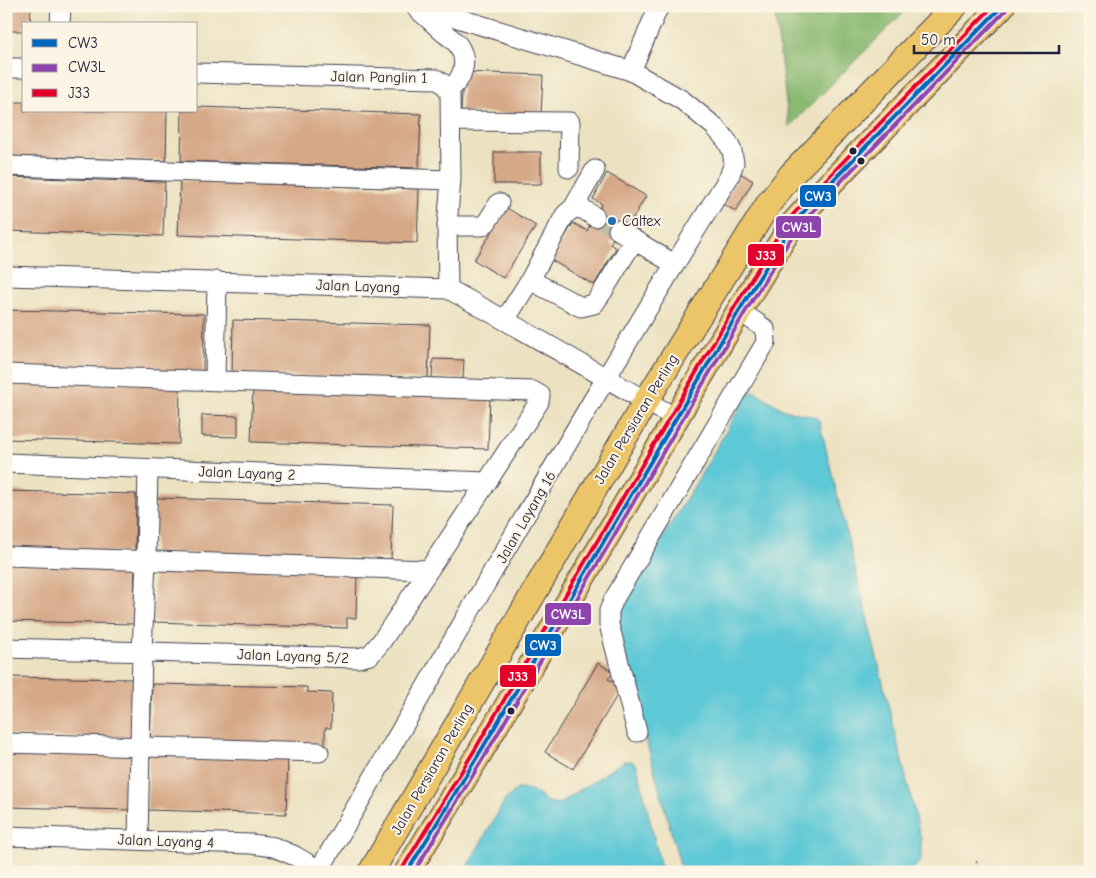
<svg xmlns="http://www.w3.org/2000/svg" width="1096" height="878" viewBox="0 0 1096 878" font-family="'Comic Neue',sans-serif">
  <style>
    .forest { fill: #8ab972; stroke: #566e56 }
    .water { fill: #5dc8d6; stroke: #407588 }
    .building { fill: #d5a887 }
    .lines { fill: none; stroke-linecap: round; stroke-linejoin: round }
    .minor-tunnel { stroke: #c4bca6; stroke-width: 19; stroke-dasharray: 19 9; stroke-linecap: butt }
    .minor-casing { stroke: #403f4f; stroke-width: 21 }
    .major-casing { stroke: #403f4f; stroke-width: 27 }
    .path { stroke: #403f4f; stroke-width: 3; stroke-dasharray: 1 4; stroke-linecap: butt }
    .minor { stroke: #fff; stroke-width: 19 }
    .major { stroke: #edc569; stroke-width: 25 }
    .bus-1-casing { stroke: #fcf5e5; stroke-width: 8 }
    .bus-2-casing { stroke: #fcf5e5; stroke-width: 8 }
    .bus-3-casing { stroke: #fcf5e5; stroke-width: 8 }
    .bus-1 { stroke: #0065bd; stroke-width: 4 }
    .bus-2 { stroke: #8e44ad; stroke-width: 4 }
    .bus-3 { stroke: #e4002b; stroke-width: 4 }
    .bus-dot { fill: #22223b; stroke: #fcf5e5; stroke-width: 2 }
    .poi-dot { fill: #1f6fb2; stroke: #fcf5e5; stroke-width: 2 }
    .labels { text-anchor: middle; stroke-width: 4; stroke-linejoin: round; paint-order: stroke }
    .street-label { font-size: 15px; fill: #22223b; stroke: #fcf5e5 }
    .poi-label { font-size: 15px; fill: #22223b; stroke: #fcf5e5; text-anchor: start }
    .line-badge { stroke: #fcf5e5; stroke-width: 2 }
    .badge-label { font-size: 14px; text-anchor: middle; font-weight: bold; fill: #fff }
  </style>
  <rect width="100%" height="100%" fill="#fcf5e5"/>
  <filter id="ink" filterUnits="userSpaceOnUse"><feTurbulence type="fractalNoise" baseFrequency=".02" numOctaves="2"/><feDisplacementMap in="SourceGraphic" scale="10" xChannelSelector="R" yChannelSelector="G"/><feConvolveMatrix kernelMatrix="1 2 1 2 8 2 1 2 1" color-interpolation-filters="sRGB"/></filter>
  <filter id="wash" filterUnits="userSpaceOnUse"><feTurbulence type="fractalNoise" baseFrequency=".0096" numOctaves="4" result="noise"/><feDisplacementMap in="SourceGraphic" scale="20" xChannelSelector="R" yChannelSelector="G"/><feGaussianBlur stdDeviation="1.12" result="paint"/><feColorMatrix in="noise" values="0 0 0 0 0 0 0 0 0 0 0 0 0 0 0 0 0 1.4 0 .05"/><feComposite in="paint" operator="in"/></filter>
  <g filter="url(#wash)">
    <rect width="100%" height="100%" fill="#ece2c1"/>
    <path class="forest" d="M774 6H910L789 127Z"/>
    <path class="water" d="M750 392H756L784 410 816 417 819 420 921 839V861L912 870 909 872H682L617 634 616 618 622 603 705 468 746 396Z
      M624 761H631L637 765 662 872H464L505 800 517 789 531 790 548 802 559 804Z"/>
    <g id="blocks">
      <path class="building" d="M6 6H31L30 24H24V31H6Z
        M463 72 543 75 541 115 461 112Z
        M6 102H24V111H167L166 161 6 156Z
        M196 107 421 114 419 168 181 161 182 111H196Z
        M494 152H541V184H494Z
        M607 173 646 196 631 221 625 217 610 244 616 248 594 285 551 260 573 223 587 231 602 204 593 199Z
        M740 173 753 181 736 211 722 204Z
        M6 177 165 182 163 236 6 231Z
        M180 181 419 189 417 243 178 235Z
        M507 208 536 226 503 278 474 260Z
        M6 310 204 314 203 373 6 369Z
        M233 320 430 325 428 379 232 374Z
        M433 359 464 360 463 379 432 378Z
        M6 381 180 385 179 444 6 439Z
        M253 388 490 395 488 449 251 442Z
        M202 415 238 416V437L202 436Z
        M6 491 136 494 135 553 6 550Z
        M156 498 393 505 391 559 154 552Z
        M6 562 135 565 134 624 6 621Z
        M154 566 357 572 356 618H347V628L153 622Z
        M598 663 613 672 608 679 622 687 573 769 545 752Z
        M6 677 133 679 131 738 6 736Z
        M152 684 307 687V692L332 693 331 728H325V746L150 741Z
        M6 748 132 751 130 810 6 807Z
        M149 752 288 757 286 814 147 810Z"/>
    </g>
  </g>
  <g filter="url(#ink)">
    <use href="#blocks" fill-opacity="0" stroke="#403f4f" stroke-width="1"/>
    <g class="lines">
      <path class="minor-tunnel" d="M595 217 618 230"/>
      <g class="minor-casing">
        <path id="minor" d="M417 9C426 16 434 24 443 32 448 36 454 40 458 45 469 61 463 79 449 90
          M60 24 61 6
          M6 68H24
          M631 71 659 6
          M196 73 436 79C443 83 449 87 450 95L451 180 447 226 448 289
          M451 121 570 122 569 168
          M6 166 451 180
          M595 170 573 208 583 209 595 217
          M573 208 565 215 530 280 581 307 594 304 603 291 634 240
          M447 226H482L487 222 499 203
          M618 230 674 264
          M6 276 448 289C525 330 599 375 676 418
          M505 320 530 280
          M6 374 533 391 540 395 539 402 487 482 381 642 370 655 358 658 6 648
          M215 380 217 281
          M6 463 487 482
          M6 556 429 570
          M637 732 609 624V611L614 599 766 342 765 329 757 323 739 311
          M6 743 319 752
          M6 836 251 844 274 847 295 856 319 870
          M138 839 142 652 146 560 148 469
          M318 872C455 640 585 405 729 177L734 163 732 151 727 141 715 127 682 100 631 71 418 6"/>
      </g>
      <g class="major-casing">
        <path id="major" d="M371 872 646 401 769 203 791 175 955 6
          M407 872 482 749 739 311 791 226 817 197 1002 6"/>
      </g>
      <path class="path" d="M976 872 978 858"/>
      <use href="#minor" class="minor"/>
      <use href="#major" class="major"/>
      <g class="bus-1-casing">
        <path id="bus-1" d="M407 872 482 749 739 311 791 226 817 197 1002 6"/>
      </g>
      <g class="bus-2-casing">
        <path id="bus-2" d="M414 872 487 752 744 314 796 230 822 201 1006 10"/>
      </g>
      <g class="bus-3-casing">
        <path id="bus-3" d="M402 869 477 746 734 308 786 222 813 193 993 6"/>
      </g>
      <use href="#bus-1" class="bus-1"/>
      <use href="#bus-2" class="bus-2"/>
      <use href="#bus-3" class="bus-3"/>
    </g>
  </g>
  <g class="bus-dot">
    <circle cx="853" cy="151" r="4.5"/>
    <circle cx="861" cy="161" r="4.5"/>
    <circle cx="511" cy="711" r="4.5"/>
  </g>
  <circle class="poi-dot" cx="612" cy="221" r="5"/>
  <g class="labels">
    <g class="street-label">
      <text transform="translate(379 77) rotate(1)" y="5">Jalan Panglin 1</text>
      <text transform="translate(358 286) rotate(2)" y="5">Jalan Layang</text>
      <text transform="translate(636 419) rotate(-59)" y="5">Jalan Persiaran Perling</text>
      <text transform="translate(247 473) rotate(2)" y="5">Jalan Layang 2</text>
      <text transform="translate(526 517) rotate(-60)" y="5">Jalan Layang 16</text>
      <text transform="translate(293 656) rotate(2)" y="5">Jalan Layang 5/2</text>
      <text transform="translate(432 769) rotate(-60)" y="5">Jalan Persiaran Perling</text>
      <text transform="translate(166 841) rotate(2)" y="5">Jalan Layang 4</text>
    </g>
    <g class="poi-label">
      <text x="622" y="226">Caltex</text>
    </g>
  </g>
  <g class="line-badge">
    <rect x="799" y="184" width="38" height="24" rx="5" fill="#0065bd"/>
    <rect x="775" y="215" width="47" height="24" rx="5" fill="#8e44ad"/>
    <rect x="747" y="243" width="38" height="24" rx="5" fill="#e4002b"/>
    <rect x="544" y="602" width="48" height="24" rx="5" fill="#8e44ad"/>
    <rect x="524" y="633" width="38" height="24" rx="5" fill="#0065bd"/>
    <rect x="499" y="664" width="38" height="24" rx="5" fill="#e4002b"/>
  </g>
  <g class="badge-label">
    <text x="818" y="201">CW3</text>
    <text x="799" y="232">CW3L</text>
    <text x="766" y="260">J33</text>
    <text x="568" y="619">CW3L</text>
    <text x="543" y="650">CW3</text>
    <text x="518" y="681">J33</text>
  </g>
  <rect width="1096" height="878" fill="none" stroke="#fcf5e5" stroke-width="25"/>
  <rect x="22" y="22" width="175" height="90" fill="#fcf5e5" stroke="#a5a1a1"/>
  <rect x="32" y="39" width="25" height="8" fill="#0065bd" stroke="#a5a1a1"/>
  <text x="68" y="48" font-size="15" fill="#22223b">CW3</text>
  <rect x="32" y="64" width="25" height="8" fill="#8e44ad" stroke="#a5a1a1"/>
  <text x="68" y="72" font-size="15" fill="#22223b">CW3L</text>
  <rect x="32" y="89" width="25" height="8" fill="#e4002b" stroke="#a5a1a1"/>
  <text x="68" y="98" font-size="15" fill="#22223b">J33</text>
  <path d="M914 45v8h145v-8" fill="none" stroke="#22223b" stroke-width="2.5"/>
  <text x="921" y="45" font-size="15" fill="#22223b" stroke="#fcf5e5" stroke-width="4" paint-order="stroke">50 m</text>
</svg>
